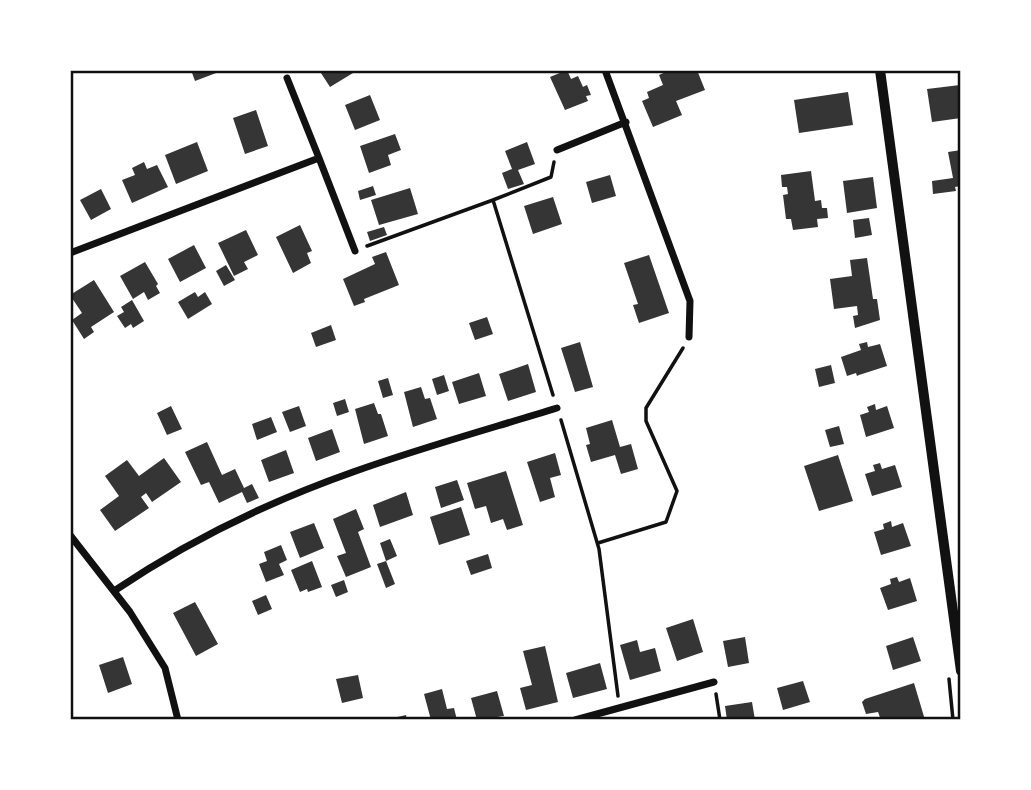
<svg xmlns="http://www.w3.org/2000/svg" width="1031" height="790" viewBox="0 0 1031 790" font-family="Roboto,sans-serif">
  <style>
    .building { fill: #353535 }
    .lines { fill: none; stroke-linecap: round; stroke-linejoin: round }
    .path { stroke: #111; stroke-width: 3.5 }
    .minor { stroke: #111; stroke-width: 7 }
    .tertiary { stroke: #111; stroke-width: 10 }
    .neatline { fill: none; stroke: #111; stroke-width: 2.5 }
  </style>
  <rect width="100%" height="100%" fill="#fff"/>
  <path class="building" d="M191 70H224L195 81Z
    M319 70H351L353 73 330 87Z
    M567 70 571 79 578 76 583 87 587 85 591 95 586 96 588 101 565 110 550 77Z
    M670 70H697L705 90 676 101 682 115 653 127 642 101 649 98 647 92 663 85 659 75Z
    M960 85 961 118 932 122 927 89Z
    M848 92 853 125 799 133 794 100Z
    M370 95 380 120 355 130 345 105Z
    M256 110 268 146 245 154 233 118Z
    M395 134 401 150 388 155 391 165 369 173 360 146Z
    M197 142 208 171 176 184 165 155Z
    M527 142 535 164 518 170 524 184 508 189 502 173 512 169 505 151Z
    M961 150V186L955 187 956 191 933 194 932 181 953 178 948 152Z
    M144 162 147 169 157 165 168 187 132 203 122 180 135 175 132 168Z
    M811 171 815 201 821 200 822 208H827L828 218 817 219 818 227 793 230 791 219H786L783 195 788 194 787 187H782L781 175Z
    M610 175 616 196 592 203 586 182Z
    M873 177 877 208 847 213 843 181Z
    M373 186 376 195 360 200 358 191Z
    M410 188 418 214 379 225 371 200Z
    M101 189 111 209 91 220 80 200Z
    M553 197 562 224 533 234 524 206Z
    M869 218 872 235 855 238 853 220Z
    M300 225 312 251 307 253 311 263 293 273 276 237Z
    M384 227 387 235 370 241 367 232Z
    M246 230 258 255 244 262 248 269 234 276 218 243Z
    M194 245 206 268 180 282 168 259Z
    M386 252 399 285 364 299 365 302 354 306 343 279 375 264 372 257Z
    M649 255 669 313 639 323 633 305 638 304 624 263Z
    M867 258 873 299H877L880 320 855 328 853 316 858 315 857 306 834 309 830 279 852 276 850 260Z
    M145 262 158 284 156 286 160 293 148 300 144 292 133 299 120 276Z
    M226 265 235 280 224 286 216 271Z
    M94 280 114 312 91 327 94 332 84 339 72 320 82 313 70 295Z
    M195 292 198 297 205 292 212 304 188 319 178 302Z
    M132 300 144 321 133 328 131 324 125 328 117 316 124 312 121 307Z
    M487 317 493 334 475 340 469 323Z
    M331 325 336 340 316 347 311 333Z
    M580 342 593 387 575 392 561 348Z
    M867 342 868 347 880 344 887 366 859 375 857 376 856 373 847 376 841 357 861 350 859 344Z
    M528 364 536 392 508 401 499 374Z
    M831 365 835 383 819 387 815 369Z
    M479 373 486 396 459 404 452 382Z
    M444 375 449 391 437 395 432 379Z
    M388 378 393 395 383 398 378 381Z
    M421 387 425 399 430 398 437 419 413 427 404 392Z
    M345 399 349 412 337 416 333 403Z
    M374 403 378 414H381L388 436 364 444 355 409Z
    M875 404 876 410 887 406 894 428 866 437 860 415 869 412 867 407Z
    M171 406 182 429 167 435 157 413Z
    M299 406 306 426 290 432 282 412Z
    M271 417 277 432 257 440 252 424Z
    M612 420 620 447 631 444 638 469 621 474 615 455 591 462 586 445 590 444 586 428Z
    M839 426 844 444 830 447 825 430Z
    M332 429 340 452 316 461 308 438Z
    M207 442 222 475 235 469 244 488 252 484 259 498 247 503 242 492 219 503 209 482 201 485 185 452Z
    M286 450 294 473 269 482 261 460Z
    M555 453 561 475 550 478 555 497 540 502 527 462Z
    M838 455 853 501 819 511 804 466Z
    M164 458 181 482 152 502 146 493 141 497 149 508 115 531 100 510 119 496 105 476 127 460 139 476Z
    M880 463 882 469 895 465 902 487 872 496 865 474 875 471 873 465Z
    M506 471 523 525 507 530 503 519 491 523 486 506 475 509 467 483Z
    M457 480 464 500 441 508 435 487Z
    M406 492 413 515 380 527 373 505Z
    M461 507 470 535 439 545 430 517Z
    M356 509 364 529 358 532 371 567 346 577 337 556 346 553 333 519Z
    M891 521 892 527 903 523 911 546 881 555 874 532 884 529 883 524Z
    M314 523 324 548 300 558 290 532Z
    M390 539 397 556 386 561 380 543Z
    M281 545 287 560 279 564 284 575 266 582 259 564 267 561 264 552Z
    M488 554 492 568 471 575 466 561Z
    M312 561 322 587 308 592 307 589 300 592 291 570Z
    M386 561 395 584 386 588 377 564Z
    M897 577 899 582 910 578 917 601 888 610 880 588 891 584 890 579Z
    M344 580 348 592 336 597 331 585Z
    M266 595 272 609 258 615 252 601Z
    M195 602 218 644 196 656 173 613Z
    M693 619 703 652 677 661 666 628Z
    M745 637 749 663 728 667 723 641Z
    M913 637 921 661 893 670 886 646Z
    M637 640 640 652 655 648 661 671 630 680 620 645Z
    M545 646 558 702 526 710 520 688 532 685 523 651Z
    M123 657 132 684 108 693 99 665Z
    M600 663 607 689 573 698 566 673Z
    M358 675 363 698 342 703 336 679Z
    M803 681 810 702 783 710 777 688Z
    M914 683 925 720H881L878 712 866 714 862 702 865 699Z
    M442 689 447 709 454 708 457 720H431L424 694Z
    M497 691 504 716 477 720 471 698Z
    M752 702 755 720H727L725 706Z
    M406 715 407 720H389V719Z"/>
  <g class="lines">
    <path class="path" d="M493 200 551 177 554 162
      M367 246 493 200 553 395
      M561 420 599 549 618 696
      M598 543 666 522 677 491 646 421V408L683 348
      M949 679 953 720
      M716 694 720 720"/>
    <path class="minor" d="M605 70 690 301 689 337
      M287 78 319 158
      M557 150 626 122
      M70 253 319 158 355 251
      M70 535 130 612 165 668 178 720
      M114 591C188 541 268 502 353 472 420 448 489 429 557 408
      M575 720 714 682"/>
    <path class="tertiary" d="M880 70 961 671"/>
  </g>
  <rect width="1031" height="790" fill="none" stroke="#ffffff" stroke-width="144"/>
  <rect x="72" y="72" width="887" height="646" class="neatline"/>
</svg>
